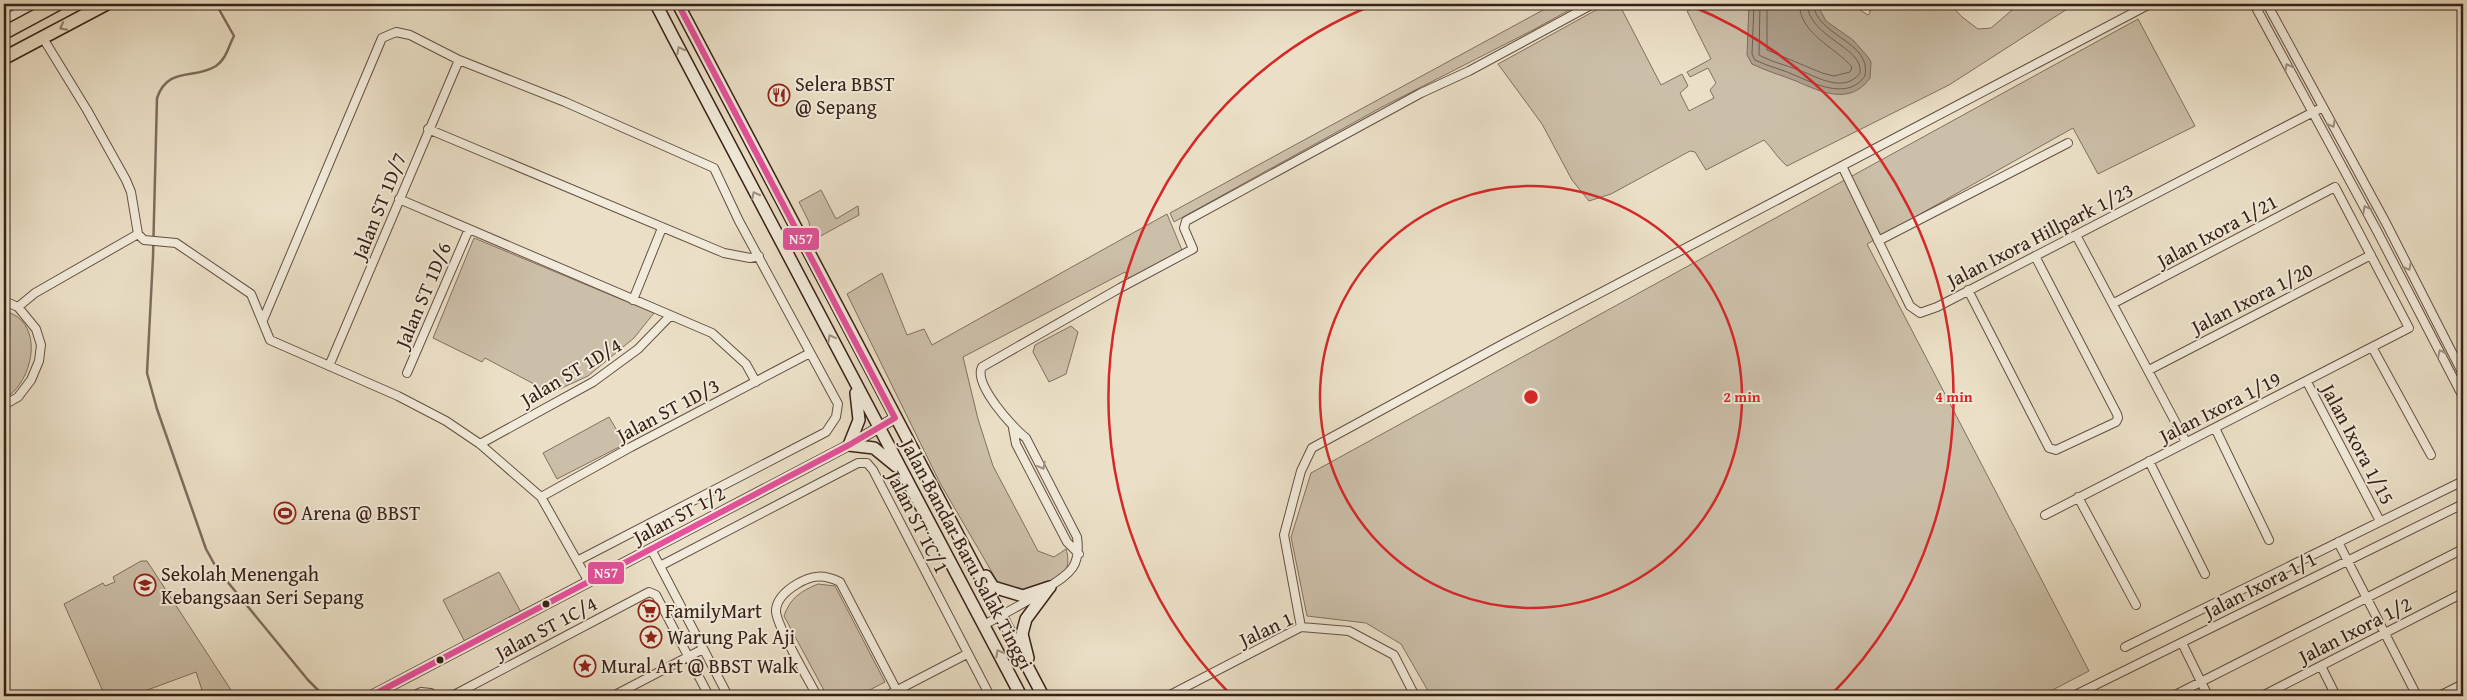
<svg xmlns="http://www.w3.org/2000/svg" width="2467" height="700" viewBox="0 0 2467 700" font-family="'Gentium Book Plus',serif">
  <style>
    .green { fill: #ccbfa9; stroke: #827060 }
    .water { fill: #ae9f8c; stroke: #7e6c5e }
    .lines { fill: none; stroke-linecap: round; stroke-linejoin: round }
    .shore { stroke: #726052; stroke-width: 1 }
    .stream { stroke: #7e6c5e; stroke-width: 2.5 }
    .minor-casing { stroke: #645044; stroke-width: 10 }
    .tertiary-casing { stroke: #645044; stroke-width: 12 }
    .secondary-casing { stroke: #372018; stroke-width: 14 }
    .primary-casing { stroke: #372018; stroke-width: 15 }
    .minor { stroke: #f2ebdb; stroke-width: 8 }
    .tertiary { stroke: #f2ebdb; stroke-width: 10 }
    .secondary { stroke: #f2ebdb; stroke-width: 11 }
    .primary { stroke: #ebe0c7; stroke-width: 12 }
    .bus-1-casing { stroke: #f2ebdb; stroke-width: 10 }
    .bus-1 { stroke: #e6509d; stroke-width: 6 }
    .oneway { stroke: #918070 }
    .oneway2 { stroke: #9e9083 }
    .ring { fill: none; stroke: #d62828; stroke-width: 2.5 }
    .bus-dot { fill: #372018; stroke: #f2ebdb; stroke-width: 2 }
    .labels { text-anchor: middle; stroke-width: 4; stroke-linejoin: round; paint-order: stroke }
    .poi-label { font-size: 20px; fill: #372018; stroke: #f2ebdb; text-anchor: start }
    .street-label { font-size: 20px; fill: #372018; stroke: #f2ebdb }
    .centre { fill: #d62828; stroke: #f2ebdb; stroke-width: 2.5 }
    .ring-label { font-size: 15px; text-anchor: middle; font-weight: bold; fill: #d62828; stroke: #f2ebdb; stroke-width: 4; stroke-linejoin: round; paint-order: stroke }
    .line-badge { stroke: #f2ebdb; stroke-width: 2 }
    .badge-label { font-size: 14px; text-anchor: middle; font-weight: bold; fill: #fff }
  </style>
  <rect width="100%" height="100%" fill="#ebe0c7"/>
  <filter id="stains"><feTurbulence type="fractalNoise" baseFrequency=".004" numOctaves="4"/><feColorMatrix values="0 0 0 0 .2 0 0 0 0 .09 0 0 0 0 .02 0 0 0 .5 -.17"/></filter>
  <radialGradient id="worn" r=".72"><stop offset=".6" stop-color="#630" stop-opacity="0"/><stop offset="1" stop-color="#630" stop-opacity=".3"/></radialGradient>
  <path class="green" d="M1554 4H1580L1533 30 1382 107 1174 222 1170 213Z
    M1607 4H1619L1661 85 1682 74 1688 86 1680 93 1689 111 1714 98 1710 90 1716 83 1708 68 1690 77 1687 72 1711 59 1687 11 1695 7 1694 4H1850L1868 15 1870 13 1869 4H1950L1962 17 1978 29 1991 28 2019 4H2075L1949 85 1787 166C1778 159 1773 149 1764 140L1706 170 1695 152 1690 151 1611 194 1589 201 1572 180 1542 124 1498 64Z
    M2138 19 2195 126 2098 174 2073 128 1867 244 2089 671 2041 696H1431L1401 644 1366 623 1307 616 1291 537 1311 473Z
    M821 190 836 219 858 206 859 215 817 238 811 235 809 222 799 202Z
    M1167 214 1182 250 1129 279 1125 272 963 357 978 419 993 466 1038 551 1054 557 1066 549C1068 555 1069 564 1066 569 1063 575 1031 592 1024 592 1016 592 1007 588 1000 586L940 483 847 294 882 273 907 335 924 329 932 345Z
    M474 238 654 313 634 338 588 376 551 393 485 358 482 362 433 338Z
    M4 310C9 313 17 315 21 320 42 341 28 386 4 399Z
    M1071 326 1078 332 1066 374 1049 382 1033 352 1035 345Z
    M609 417 625 444 557 479 543 453Z
    M141 561H147L231 690 204 696 196 672 131 696H105L64 604 103 583 105 586 115 582 113 577Z
    M499 572 522 614 466 644 443 600Z
    M818 584 835 586 885 682 858 696H827L784 616C790 598 801 591 818 584Z"/>
  <path class="water" d="M1749 4H1817L1826 21 1853 40 1868 57 1871 62 1870 78C1850 106 1821 92 1796 81 1781 75 1766 71 1752 64L1747 55Z"/>
  <g class="lines">
    <path class="shore" d="M1754 4 1752 54 1755 60C1769 67 1785 70 1799 77 1819 86 1849 99 1865 76 1872 41 1817 37 1813 4
      M1760 4 1759 55C1772 62 1785 65 1799 70 1817 77 1844 94 1860 73 1864 47 1809 38 1807 4
      M1767 4V50L1822 73 1834 76 1850 72 1852 67C1834 46 1801 35 1799 4"/>
    <path class="stream" d="M216 4 234 36C228 47 227 58 216 66 194 80 168 66 157 98L153 257 147 373 157 409 206 549 217 569 308 680 324 696"/>
    <g class="minor-casing">
      <path id="minor" d="M2254 4 2376 229 2463 397
        M2267 4 2386 223 2463 374
        M4 20 34 4
        M46 43 87 110 126 180 131 192 138 234 144 240 176 243 251 294 270 340 398 396 446 421 480 444 541 497 589 582
        M428 129 724 253 750 258 759 256
        M1842 166 1910 306 1920 313 1937 307 2323 107
        M399 199 712 333 746 364 756 382
        M2076 235 2186 442
        M1878 241 2068 143
        M1968 290 2049 448 2056 450 2116 422 2118 418 2117 414 2035 256
        M633 300 662 228
        M4 301 18 307 36 329 41 345 39 361 31 380 18 397 4 405
        M18 307 35 293 138 234
        M263 320 382 38 396 32 410 35 459 60 565 102 714 168 739 221 838 404 836 417 826 432 577 561
        M2372 347 2431 455
        M329 366 459 60
        M2149 370 2371 255
        M407 373 469 229
        M2307 382 2380 521
        M1013 428 1016 444 1067 542 1079 554
        M2215 428 2269 540
        M480 444 593 382 638 349 670 316
        M2149 461 2205 574
        M541 497 631 447 810 353
        M2078 497 2136 605
        M2045 515 2409 328 2335 187 2114 303
        M2338 542 2417 696
        M651 549 728 696
        M660 566 858 463H867L873 470 990 696
        M1047 588C1071 573 1081 566 1077 537L1026 438C1013 428 973 384 982 367L1120 288 1193 249 1184 228 1186 221 1421 93 1469 71 1593 4
        M984 625 1038 595
        M1301 627 1284 535 1301 471 1312 448 1503 344 2150 4
        M2182 643 2208 696
        M2125 647 2463 481
        M2321 666 2336 696
        M413 696 421 692 431 693 434 696
        M452 696 649 592 656 595 709 696
        M613 696 703 649
        M817 696C809 680 775 624 776 610 777 598 787 590 797 584 812 575 823 574 840 582L897 691
        M886 696 967 654
        M1168 696 1301 627 1349 631 1394 655 1415 696
        M2073 696 2463 504
        M2173 696 2463 549
        M2262 696 2463 593
        M2439 696 2463 684"/>
    </g>
    <g class="tertiary-casing">
      <path id="tertiary" d="M371 696 849 445 895 418"/>
    </g>
    <g class="secondary-casing">
      <path id="secondary" d="M656 4C776 236 900 466 1021 696
        M678 4 1043 696
        M856 393 859 420 849 445 874 448 896 466
        M986 576 993 587 1023 596 1050 587
        M1028 658 1022 634 1026 619 1049 588"/>
    </g>
    <g class="primary-casing">
      <path id="primary" d="M4 33 58 4
        M4 58 106 4"/>
    </g>
    <use href="#minor" class="minor"/>
    <use href="#tertiary" class="tertiary"/>
    <use href="#secondary" class="secondary"/>
    <use href="#primary" class="primary"/>
    <g class="bus-1-casing">
      <path id="bus-1" d="M371 696 849 445 895 418 678 4"/>
    </g>
    <use href="#bus-1" class="bus-1"/>
  </g>
  <defs><path id="oneway-chevron" d="M-2-3.5L2.5 0L-2 3.5" fill="none" stroke-width="1.6" stroke-linecap="round" stroke-linejoin="round" transform="scale(1.25)"/></defs>
  <use class="oneway" href="#oneway-chevron" transform="translate(63 27) rotate(152)"/>
  <g class="oneway2">
    <use href="#oneway-chevron" transform="translate(680 50) rotate(-117)"/>
    <use href="#oneway-chevron" transform="translate(2288 67) rotate(-118)"/>
    <use href="#oneway-chevron" transform="translate(2332 124) rotate(62)"/>
    <use href="#oneway-chevron" transform="translate(755 195) rotate(-117)"/>
    <use href="#oneway-chevron" transform="translate(2366 209) rotate(-119)"/>
    <use href="#oneway-chevron" transform="translate(2408 267) rotate(63)"/>
    <use href="#oneway-chevron" transform="translate(831 338) rotate(-118)"/>
    <use href="#oneway-chevron" transform="translate(2441 353) rotate(-117)"/>
    <use href="#oneway-chevron" transform="translate(1042 466) rotate(61)"/>
    <use href="#oneway-chevron" transform="translate(999 653) rotate(-118)"/>
  </g>
  <g class="ring">
    <circle cx="1531" cy="397" r="211"/>
    <path d="M1232 696A423 423 0 0 1 1373 5M1689 5A423 423 0 0 1 1830 696"/>
  </g>
  <defs>
    <g id="restaurant-ring" transform="scale(1.125)"><circle r="9.5" fill="#f2ebdb" stroke="#8f2418" stroke-width="1.5"/><path d="M-5-6h1v4h1v-4h1v4h1v-4h1v5L-1.5 .5V6h-2V.5L-5-1ZM5-6V6H3V1.5H1.5Q1.5-4 5-6Z" fill="#8f2418"/></g>
    <g id="stadium-ring" transform="scale(1.125)"><circle r="9.5" fill="#f2ebdb" stroke="#8f2418" stroke-width="1.5"/><path d="M0-5a6.5 5 0 1 0 0 10a6.5 5 0 1 0 0-10ZM-3.5-1.8h7v3.6h-7Z" fill="#8f2418"/></g>
    <g id="school-ring" transform="scale(1.125)"><circle r="9.5" fill="#f2ebdb" stroke="#8f2418" stroke-width="1.5"/><path d="M0-5L7-2L0 1L-7-2ZM-4 1L0 2.5L4 1V4Q0 6-4 4Z" fill="#8f2418"/></g>
    <g id="supermarket-ring" transform="scale(1.125)"><circle r="9.5" fill="#f2ebdb" stroke="#8f2418" stroke-width="1.5"/><path d="M-6-5.5h2.5l.6 2H6L4.5 2H-2.5L-4.4-4H-6ZM-1.5 3.2a1.3 1.3 0 1 0 .1 0ZM3 3.2a1.3 1.3 0 1 0 .1 0Z" fill="#8f2418"/></g>
    <g id="sight-ring" transform="scale(1.125)"><circle r="9.5" fill="#f2ebdb" stroke="#8f2418" stroke-width="1.5"/><path d="M0-6L1.8-2.2L6-1.7L2.9 1.2L3.7 5.4L0 3.3L-3.7 5.4L-2.9 1.2L-6-1.7L-1.8-2.2Z" fill="#8f2418"/></g>
  </defs>
  <g fill-rule="evenodd">
    <use href="#restaurant-ring" x="779" y="95"/>
    <use href="#stadium-ring" x="285" y="513"/>
    <use href="#school-ring" x="145" y="585"/>
    <use href="#supermarket-ring" x="649" y="611"/>
    <use href="#sight-ring" x="651" y="637"/>
    <use href="#sight-ring" x="585" y="666"/>
  </g>
  <g class="bus-dot">
    <circle cx="546" cy="604" r="4.5"/>
    <circle cx="440" cy="660" r="4.5"/>
  </g>
  <g class="labels">
    <g class="poi-label">
      <text x="795" y="91">Selera BBST<tspan x="795" dy="23">@ Sepang</tspan></text>
      <text x="301" y="520">Arena @ BBST</text>
      <text x="161" y="581">Sekolah Menengah<tspan x="161" dy="23">Kebangsaan Seri Sepang</tspan></text>
      <text x="665" y="618">FamilyMart</text>
      <text x="667" y="644">Warung Pak Aji</text>
      <text x="601" y="673">Mural Art @ BBST Walk</text>
    </g>
    <g class="street-label">
      <text transform="translate(379 206) rotate(-68)" y="7">Jalan ST 1D/7</text>
      <text transform="translate(2217 231) rotate(-28)" y="7">Jalan Ixora 1/21</text>
      <text transform="translate(2040 235) rotate(-27)" y="7">Jalan Ixora Hillpark 1/23</text>
      <text transform="translate(423 295) rotate(-67)" y="7">Jalan ST 1D/6</text>
      <text transform="translate(2252 298) rotate(-27)" y="7">Jalan Ixora 1/20</text>
      <text transform="translate(571 372) rotate(-31)" y="7">Jalan ST 1D/4</text>
      <text transform="translate(2220 407) rotate(-27)" y="7">Jalan Ixora 1/19</text>
      <text transform="translate(668 410) rotate(-28)" y="7">Jalan ST 1D/3</text>
      <text transform="translate(2358 444) rotate(62)" y="7">Jalan Ixora 1/15</text>
      <text transform="translate(679 515) rotate(-28)" y="7">Jalan ST 1/2</text>
      <text transform="translate(918 522) rotate(63)" y="7">Jalan ST 1C/1</text>
      <text transform="translate(967 554) rotate(62)" y="7">Jalan Bandar Baru Salak Tinggi</text>
      <text transform="translate(2260 585) rotate(-27)" y="7">Jalan Ixora 1/1</text>
      <text transform="translate(546 628) rotate(-28)" y="7">Jalan ST 1C/4</text>
      <text transform="translate(1266 629) rotate(-25)" y="7">Jalan 1</text>
      <text transform="translate(2355 630) rotate(-27)" y="7">Jalan Ixora 1/2</text>
    </g>
  </g>
  <circle cx="1531" cy="397" r="8" class="centre"/>
  <g class="ring-label">
    <text x="1742" y="402">2 min</text>
    <text x="1954" y="402">4 min</text>
  </g>
  <g class="line-badge">
    <rect x="782" y="227" width="38" height="24" rx="5" fill="#e6509d"/>
    <rect x="587" y="561" width="38" height="24" rx="5" fill="#e6509d"/>
  </g>
  <g class="badge-label">
    <text x="801" y="244">N57</text>
    <text x="606" y="578">N57</text>
  </g>
  <rect width="2467" height="700" fill="none" stroke="#ebe0c7" stroke-width="20"/>
  <rect x="5" y="5" width="2457" height="690" fill="none" stroke="#372018" stroke-width="2.5"/>
  <rect x="10" y="10" width="2447" height="680" fill="none" stroke="#372018"/>
  <rect width="100%" height="100%" filter="url(#stains)"/>
  <rect width="100%" height="100%" fill="url(#worn)"/>
</svg>
